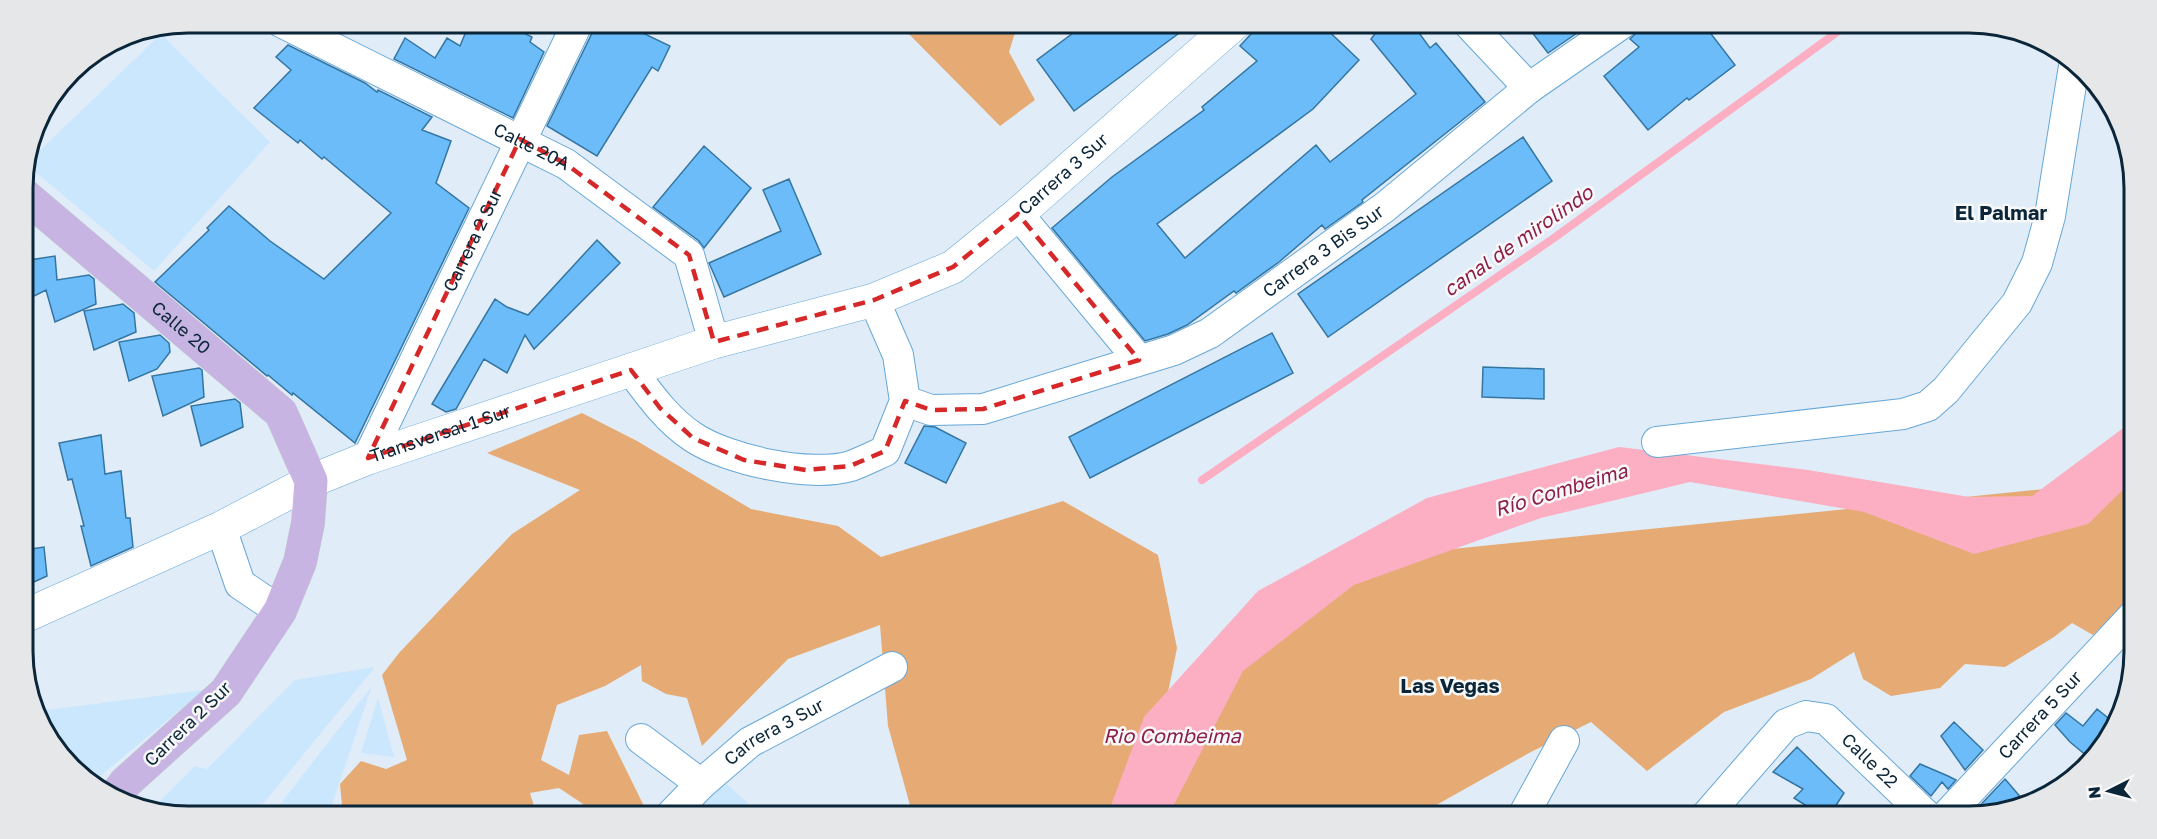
<svg xmlns="http://www.w3.org/2000/svg" width="2157" height="839" viewBox="0 0 2157 839" font-family="'Golos Text',sans-serif">
  <style>
    .built { fill: #cbe7fe }
    .green { fill: #e6ab75 }
    .water { fill: #fcaec2 }
    .lines { fill: none; stroke-linecap: round; stroke-linejoin: round }
    .stream { stroke: #fcaec2; stroke-width: 8 }
    .building { fill: #6bbcf8; stroke: #3475a2; stroke-width: 1.5 }
    .street-casing { stroke: #67a8d8; stroke-width: 32 }
    .secondary-casing { stroke: #67a8d8; stroke-width: 34 }
    .primary-casing { stroke: #c4cbcf; stroke-width: 34 }
    .street { stroke: #fff; stroke-width: 30 }
    .secondary { stroke: #fff; stroke-width: 33 }
    .primary { stroke: #c7b4e3; stroke-width: 33 }
    .marked { fill: none; stroke: #d62828; stroke-width: 4.5; stroke-dasharray: 12 8; stroke-linejoin: round }
    .labels { text-anchor: middle; stroke-width: 5; stroke-linejoin: round; paint-order: stroke }
    .street-label { font-size: 18px; fill: #0b2639; stroke: #f8f8f8 }
    .neighbourhood-label { font-size: 20px; font-weight: bold; fill: #0b2639; stroke: #f8f8f8 }
    .water-label { font-size: 20px; font-style: italic; fill: #8d204a; stroke: #f8f8f8 }
    .rim { fill: none; stroke: #0b2639; stroke-width: 3 }
  </style>
  <rect width="100%" height="100%" fill="#e0ecf7"/>
  <path class="built" d="M161 34 270 142 154 271 26 164Z
    M375 667 253 816H188L151 810 195 766 207 769 295 680Z
    M372 686 328 816H271Z
    M204 690 94 781 63 760 39 711Z
    M378 698 394 757 361 753Z
    M718 776 762 816H684Z"/>
  <path class="green" d="M898 23H1018L1009 52 1035 100 1000 126Z
    M582 413 637 441 751 509 838 526 881 557 1063 501 1158 555 1177 648 1143 816H913L888 726 880 625 788 659 702 746 687 698 666 694 642 681 641 665 605 686 557 705 541 760 569 775 579 735 607 731 644 806 631 816H586L583 804 559 788 530 793 537 816H343L340 784 361 761 386 769 407 760 382 675 399 653 512 534 580 490 487 453Z
    M2134 480V597L2093 635 2072 623 2054 637 2005 667 1965 664 1940 688 1891 696 1863 679 1854 652 1811 679 1724 712 1647 771 1591 722 1529 753 1431 808 1421 816H1168L1247 657 1373 557Z"/>
  <path class="water" d="M2134 420V479L2088 524 1974 554 1864 512 1690 482 1541 518 1354 585 1243 671 1168 816H1107L1144 717 1258 591 1427 498 1619 447 1808 470 1969 497 2032 496Z"/>
  <g class="lines">
    <path class="stream" d="M1202 480 1554 238 1851 22"/>
  </g>
  <path class="building" d="M321 22H347L341 33Z
    M470 22H501L532 37 530 42 544 52 513 118 394 59 405 38 435 58 447 38 460 46Z
    M595 22H620L670 46 658 71 652 67 597 156 547 126 594 29Z
    M1088 22H1194L1074 111 1037 60Z
    M1262 22H1319L1359 60 1313 109 1157 224 1185 258 1316 145 1330 162 1416 94 1371 39 1384 22H1411L1430 48 1436 43 1485 102 1362 200 1363 202 1325 229 1322 225 1279 262 1236 293 1234 291 1187 325 1168 334 1145 341 1052 228 1112 177 1204 110 1202 107 1257 61 1240 46Z
    M1524 22H1593L1548 53Z
    M1641 22H1702L1735 65 1689 100 1687 98 1648 130 1604 76 1639 47 1630 39 1639 30Z
    M288 45 365 83 377 92 378 90 432 117 422 130 451 141 436 183 469 208 355 443 293 393 292 395 268 375 267 376 155 282 209 230 207 228 229 206 270 241 324 279 391 213 324 157 322 159 300 140 298 143 254 108 291 70 276 57Z
    M1523 137 1552 181 1328 337 1298 294Z
    M704 146 751 188 704 248 699 241 653 207Z
    M789 179 821 254 724 297 709 263 781 231 763 190Z
    M597 240 620 263 534 349 525 335 507 373 484 359 456 409 446 412 432 404 495 299 507 307 528 315Z
    M55 256 57 280 89 275 94 279 96 304 55 322 46 290 24 301 23 261Z
    M123 304 134 313 136 332 94 350 84 311Z
    M1272 333 1293 373 1090 478 1069 437Z
    M160 335 169 343 170 352 157 369 129 381 119 342Z
    M1483 367 1544 369V399L1482 397Z
    M199 368 202 370 204 397 163 416 152 376Z
    M235 399 240 403 243 427 201 446 191 406Z
    M924 426 935 427 966 443 946 483 905 463Z
    M101 435 105 474 121 471 126 518H130L133 547 91 566 81 526H84L72 479 68 480 59 443Z
    M44 547 47 576 25 586V550Z
    M2097 709 2113 722 2088 757 2070 742 2055 725 2066 713 2083 726Z
    M1954 722 1983 750 1965 770 1941 736Z
    M1797 747 1844 793 1829 816H1823L1794 798 1803 789 1773 772Z
    M1920 764 1948 776 1956 780 1948 789 1942 782 1931 796 1910 776Z
    M2005 779 2023 800 1980 816H1974L1972 814Z"/>
  <g class="lines">
    <g class="street-casing">
      <g id="street">
        <path id="s1" d="M281 22 566 164 689 255 714 342"/>
        <path d="M1467 22 1529 88"/>
        <path d="M1018 214 1139 360"/>
        <path d="M631 370C649 394 667 420 693 437 727 460 811 478 851 466 862 462 874 456 885 451L905 401 898 355 874 300"/>
        <path id="s2" d="M905 401 931 410 983 409 1174 350 1210 333 1385 207 1529 88 1624 22"/>
        <path d="M1657 442 1903 414 1928 406 1946 390 2017 303 2037 263 2050 216 2074 66"/>
        <path id="s3" d="M368 458 578 22"/>
        <path d="M221 528 240 584 280 611"/>
        <path d="M641 739 701 784"/>
        <path id="s4" d="M670 816 701 784 750 742 892 667"/>
        <path d="M1523 816 1564 741"/>
        <path id="s5" d="M1706 816 1786 724 1806 716 1826 719 1927 816"/>
        <path id="s6" d="M1946 816 2134 615"/>
      </g>
    </g>
    <g class="secondary-casing">
      <g id="secondary">
        <path id="s7" d="M25 616 221 528 311 481 368 458 714 342 874 300 953 267 1018 214 1236 22"/>
      </g>
    </g>
    <g class="primary-casing">
      <g id="primary">
        <path id="s8" d="M23 194 281 413 311 481 308 523 300 562 280 611 226 692 125 783 116 795"/>
      </g>
    </g>
    <use href="#street" class="street"/>
    <use href="#secondary" class="secondary"/>
    <use href="#primary" class="primary"/>
  </g>
  <path class="marked" d="M520 139 566 164 689 255 714 342 874 300 953 267 1018 214 1139 360 983 409 931 410 905 401 885 451 850 466 806 470 744 460 693 438 660 408 631 370 368 458Z"/>
  <g class="labels">
    <g class="street-label">
      <text dy="6" stroke="none"><textPath href="#s1" startOffset="280">Calle 20A</textPath></text>
      <text dy="6" stroke="none"><textPath href="#s7" startOffset="1138">Carrera 3 Sur</textPath></text>
      <text dy="6" stroke="none"><textPath href="#s3" startOffset="242">Carrera 2 Sur</textPath></text>
      <text dy="6" stroke="none"><textPath href="#s2" startOffset="459">Carrera 3 Bis Sur</textPath></text>
      <text dy="6" stroke="none"><textPath href="#s8" startOffset="207">Calle 20</textPath></text>
      <text dy="6" stroke="none"><textPath href="#s7" startOffset="454">Transversal 1 Sur</textPath></text>
      <text dy="6" stroke="none"><textPath href="#s6" startOffset="138">Carrera 5 Sur</textPath></text>
      <text transform="translate(188 724) rotate(-44)" y="6">Carrera 2 Sur</text>
      <text dy="6" stroke="none"><textPath href="#s4" startOffset="135">Carrera 3 Sur</textPath></text>
      <text dy="6" stroke="none"><textPath href="#s5" startOffset="224">Calle 22</textPath></text>
    </g>
    <g class="neighbourhood-label">
      <text x="2001" y="220">El Palmar</text>
      <text x="1450" y="693">Las Vegas</text>
    </g>
    <g class="water-label">
      <text transform="translate(1518 241) rotate(-35)" y="7">canal de mirolindo</text>
      <text transform="translate(1561 490) rotate(-17)" y="7">Río Combeima</text>
      <text x="1172" y="743">Rio Combeima</text>
    </g>
  </g>
  <path d="M0 0H2157V839H0ZM188 33H1969A155 155 0 0 1 2124 188V651A155 155 0 0 1 1969 806H188A155 155 0 0 1 33 651V188A155 155 0 0 1 188 33Z" fill="#e5e7e9" fill-rule="evenodd"/>
  <path class="rim" d="M188 33H1969A155 155 0 0 1 2124 188V651A155 155 0 0 1 1969 806H188A155 155 0 0 1 33 651V188A155 155 0 0 1 188 33Z"/>
  <g transform="translate(2109 791) rotate(264)" stroke="#f8f8f8" stroke-width="4.5" paint-order="stroke">
  <path d="M0-4.5L10 22L0 15L-10 22Z" fill="#0b2639"/>
  <text y="-9" font-size="16" font-weight="bold" text-anchor="middle" fill="#0b2639">N</text>
  </g>
</svg>
